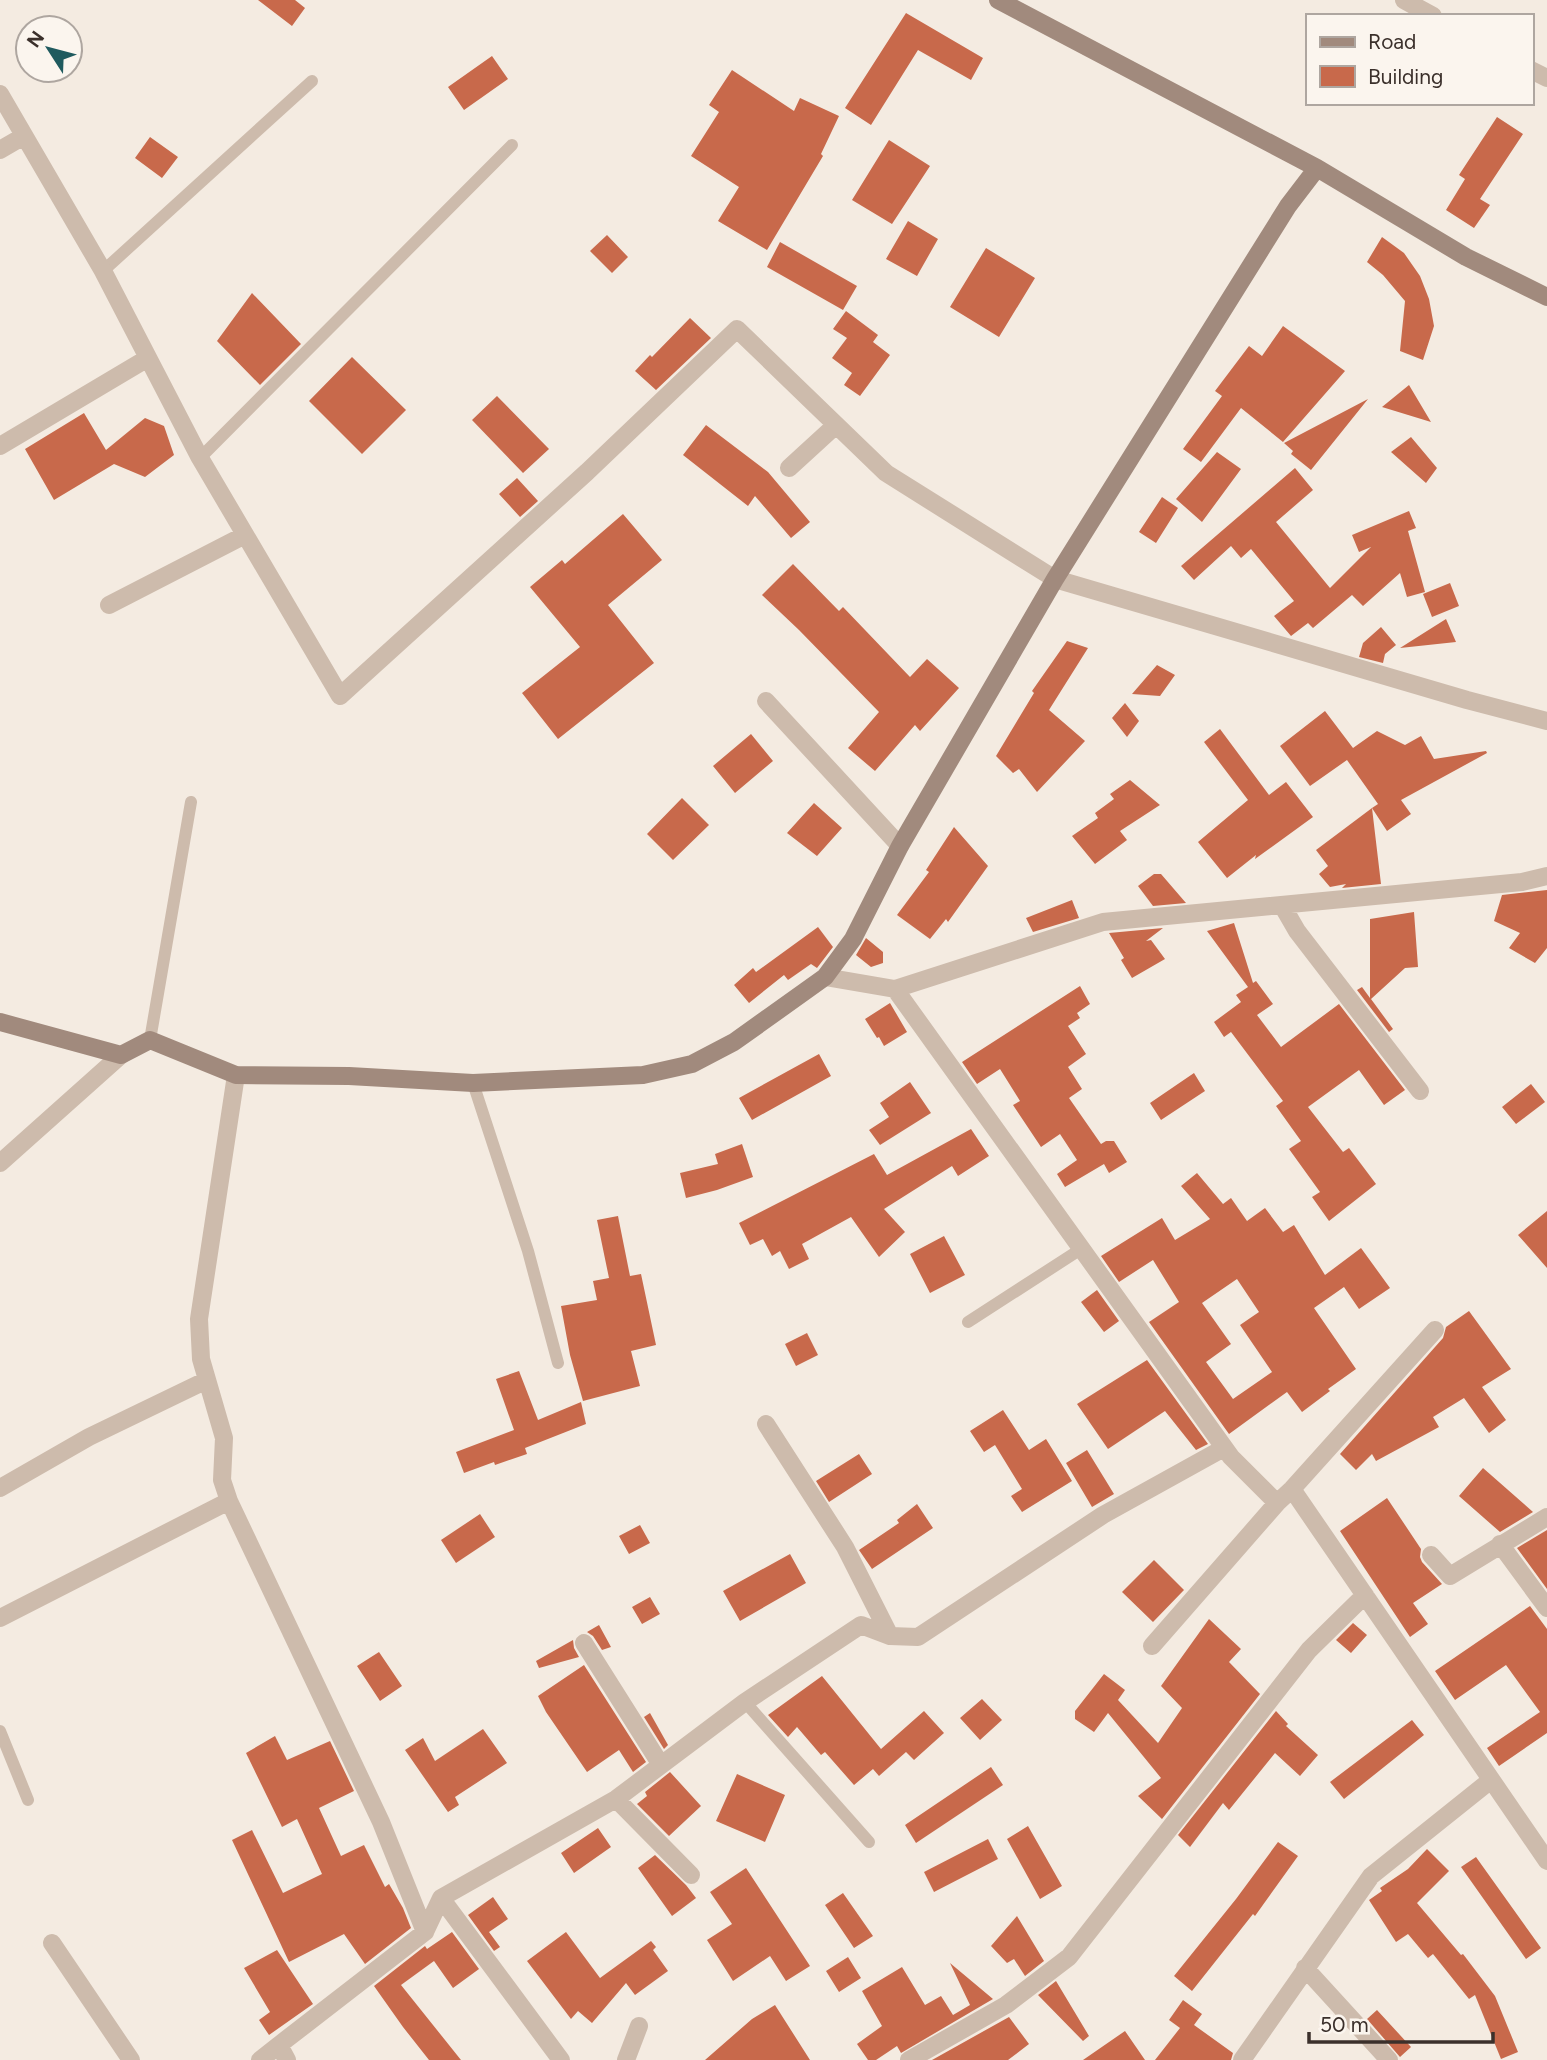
<svg xmlns="http://www.w3.org/2000/svg" width="1547" height="2060" viewBox="0 0 1547 2060" font-family="Figtree,sans-serif">
  <style>
    .building { fill: #c8694b; fill-rule: evenodd }
    .lines { fill: none; stroke-linecap: round; stroke-linejoin: round }
    .lane { stroke: #cdbbac; stroke-width: 12 }
    .street { stroke: #cdbbac; stroke-width: 18 }
    .secondary { stroke: #a18a7d; stroke-width: 18 }
  </style>
  <rect width="100%" height="100%" fill="#f4ebe1"/>
  <path class="building" d="M258 0H295L305 8 292 26Z
    M906 13 983 58 971 80 918 50 871 125 845 108Z
    M492 56 508 79 464 110 448 87Z
    M732 70 794 111 800 98 839 116 821 154 823 156 767 250 718 221 739 187 691 156 719 112 709 105Z
    M1497 117 1523 134 1480 199 1490 205 1474 228 1446 210 1465 179 1459 175Z
    M150 137 178 157 162 178 135 158Z
    M889 140 930 166 892 224 852 200Z
    M908 221 938 239 917 276 886 259Z
    M607 235 628 257 612 273 590 251Z
    M1382 237 1404 253 1420 276 1429 299 1434 326 1423 360 1400 351 1405 301 1383 275 1367 262Z
    M780 242 857 286 843 310 767 267Z
    M986 248 1035 278 999 337 950 307Z
    M252 293 301 344 260 385 217 341Z
    M846 311 878 335 873 342 890 355 860 396 844 385 852 373 832 358 847 338 833 329Z
    M690 318 711 338 656 390 635 371 650 355 652 357Z
    M1283 326 1345 371 1283 442 1241 408 1201 462 1183 449 1222 396 1215 391 1249 346 1262 356Z
    M352 357 406 410 362 454 309 401Z
    M1409 385 1431 422 1382 407Z
    M497 396 549 449 523 473 472 420Z
    M1368 399 1311 470 1291 454 1293 451 1284 443Z
    M84 413 106 450 145 418 164 426 174 455 145 477 114 464 54 500 25 449Z
    M706 425 768 472 810 522 791 538 755 496 748 506 683 455Z
    M1411 437 1437 468 1426 483 1391 452Z
    M1217 452 1241 469 1202 522 1176 499Z
    M1295 468 1313 490 1276 522 1330 588 1371 547 1359 552 1352 535 1409 511 1416 528 1408 531 1425 592 1407 597 1400 573 1363 606 1352 595 1313 628 1308 623 1291 636 1274 616 1294 601 1251 549 1241 558 1231 546 1194 580 1181 566Z
    M517 478 538 501 520 517 499 494Z
    M1162 497 1178 508 1156 543 1139 532Z
    M623 514 662 560 608 605 654 663 558 739 522 693 580 647 530 587 562 560 565 564Z
    M793 564 839 611 843 607 910 677 927 659 959 688 920 731 915 725 875 771 848 748 879 712 799 630 762 595Z
    M1450 583 1459 606 1432 617 1423 594Z
    M1446 619 1456 642 1400 648Z
    M1381 627 1396 645 1385 654 1383 663 1359 657 1363 643Z
    M1067 641 1088 648 1049 710 1085 741 1037 792 1019 769 1013 773 996 756 1034 693 1032 691Z
    M1157 665 1175 675 1160 696 1132 694Z
    M1125 703 1139 721 1127 737 1112 718Z
    M1325 711 1353 748 1377 731 1405 745 1421 736 1434 759 1486 751 1487 753 1401 800 1411 814 1387 831 1372 808 1378 804 1347 760 1310 786 1280 746Z
    M1220 729 1269 795 1286 782 1313 817 1255 859 1256 855 1227 878 1198 842 1248 800 1204 742Z
    M751 734 773 761 735 793 713 766Z
    M1130 780 1160 805 1120 831 1127 840 1095 864 1072 836 1098 818 1095 813 1114 799 1110 794Z
    M682 798 709 825 673 860 647 834Z
    M814 803 842 828 817 856 787 833Z
    M1372 808 1381 884 1342 888 1346 884 1330 887 1319 874 1328 866 1316 850Z
    M954 827 988 866 948 922 946 919 930 939 897 915 929 872 926 870Z
    M1154 874H1161L1186 903 1153 906 1138 886Z
    M1547 890V948L1535 963 1509 948 1520 933 1494 921 1502 895Z
    M1072 900 1079 918 1033 932 1026 918Z
    M1414 912 1418 967 1405 968 1371 999 1393 1029 1389 1032 1357 990 1362 987 1370 998V919Z
    M1234 923 1253 983 1256 981 1273 1004 1257 1015 1281 1047 1339 1004 1405 1090 1384 1105 1359 1070 1308 1107 1343 1152 1349 1148 1376 1184 1329 1221 1312 1197 1320 1192 1289 1149 1301 1141 1276 1106 1283 1101 1231 1032 1224 1037 1214 1022 1241 1002 1236 995 1248 987 1207 931Z
    M818 927 833 947 817 968 811 964 788 980 784 975 749 1003 734 985 753 968 756 972Z
    M1163 928 1146 941 1151 940 1165 959 1132 978 1121 960 1124 958 1109 933Z
    M866 938 883 952V963L871 967 856 955Z
    M1080 986 1090 1004 1077 1013 1080 1018 1068 1026 1086 1054 1068 1067 1082 1089 1069 1098 1101 1144 1106 1141H1114L1127 1162 1109 1173 1104 1164 1065 1187 1057 1174 1077 1160 1060 1134 1041 1147 1013 1105 1020 1101 1000 1069 977 1084 962 1062Z
    M890 1003 907 1032 884 1046 879 1037 877 1038 865 1019Z
    M819 1054 831 1076 752 1120 739 1098Z
    M1194 1073 1205 1091 1161 1120 1150 1103Z
    M910 1082 931 1113 880 1145 869 1130 889 1117 880 1103Z
    M1531 1084 1545 1102 1516 1124 1502 1107Z
    M971 1129 989 1156 958 1176 952 1166 884 1209 905 1232 879 1257 851 1217 802 1244 809 1259 789 1269 780 1251 772 1256 763 1239 750 1245 739 1223 874 1154 887 1175Z
    M742 1144 753 1177 717 1190 686 1198 680 1173 718 1164 715 1154Z
    M1197 1173 1223 1204 1231 1198 1247 1221 1265 1208 1283 1232 1294 1225 1325 1275 1361 1248 1390 1288 1359 1309 1344 1287 1314 1308 1356 1369 1328 1389 1330 1391 1302 1412 1287 1392 1229 1434 1149 1322 1179 1302 1153 1260 1119 1282 1101 1256 1162 1218 1175 1240 1210 1219 1181 1186ZM1237 1279 1259 1312 1240 1325 1272 1372 1233 1399 1206 1362 1231 1344 1202 1303Z
    M1547 1211V1268L1518 1235Z
    M618 1216 630 1276 641 1274 656 1345 631 1351 640 1386 583 1401 570 1355 561 1306 597 1300 593 1281 609 1278 597 1220Z
    M944 1236 965 1275 930 1293 910 1254Z
    M1097 1290 1119 1321 1104 1332 1081 1302Z
    M1469 1311 1511 1369 1482 1387 1506 1420 1489 1433 1464 1398 1433 1417 1439 1427 1376 1461 1372 1454 1356 1470 1340 1454 1443 1338 1446 1327Z
    M807 1333 818 1355 796 1366 785 1344Z
    M1147 1360 1208 1444 1196 1450 1165 1411 1108 1449 1077 1404Z
    M519 1371 538 1420 581 1402 586 1424 525 1448 527 1454 495 1465 494 1462 464 1473 456 1452 514 1430 496 1379Z
    M1003 1410 1029 1450 1046 1439 1072 1481 1022 1512 1011 1496 1022 1489 995 1445 984 1452 970 1431Z
    M1087 1450 1114 1494 1092 1507 1066 1463Z
    M859 1454 872 1474 829 1502 816 1481Z
    M1483 1468 1533 1512 1500 1532 1459 1496Z
    M1387 1498 1421 1549 1420 1557 1422 1562 1442 1584 1413 1603 1428 1624 1410 1637 1340 1531Z
    M917 1504 933 1528 872 1569 859 1550 899 1523 897 1520Z
    M480 1514 495 1537 456 1563 441 1540Z
    M640 1525 650 1543 629 1554 619 1536Z
    M1547 1530V1589L1517 1548Z
    M790 1554 806 1583 740 1621 723 1591Z
    M1154 1560 1184 1590 1153 1622 1122 1592Z
    M650 1597 660 1614 642 1624 632 1607Z
    M1530 1606 1547 1629V1733L1499 1766 1487 1748 1540 1712 1506 1665 1455 1700 1435 1671Z
    M1209 1619 1241 1649 1229 1662 1260 1694 1162 1819 1138 1796 1161 1778 1108 1713 1094 1732 1075 1719V1711L1104 1674 1125 1690 1118 1700 1158 1743 1182 1708 1161 1686Z
    M1353 1623 1367 1635 1351 1653 1336 1640Z
    M599 1625 611 1647 602 1650 593 1636 587 1632Z
    M573 1640 574 1648 579 1657 539 1668 536 1661Z
    M379 1652 402 1686 380 1701 357 1666Z
    M584 1665 646 1762 633 1772 619 1750 587 1772 546 1712 538 1696Z
    M822 1676 881 1749 924 1711 944 1733 914 1760 906 1752 879 1776 873 1769 854 1785 825 1752 821 1755 797 1727 788 1737 768 1715Z
    M982 1699 1002 1720 980 1740 960 1718Z
    M1276 1711 1288 1724 1286 1726 1318 1755 1300 1776 1275 1753 1229 1810 1223 1803 1190 1847 1178 1835Z
    M650 1713 668 1745 664 1749 644 1717Z
    M1412 1720 1424 1735 1344 1799 1330 1782Z
    M483 1729 507 1763 455 1797 459 1805 448 1812 405 1750 423 1738 435 1761Z
    M275 1736 287 1760 330 1741 354 1791 319 1808 341 1856 364 1845 385 1887 389 1884 403 1908 411 1928 365 1964 344 1934 289 1962 232 1840 252 1830 283 1893 322 1874 297 1819 282 1827 246 1753Z
    M991 1767 1003 1785 916 1843 905 1825Z
    M670 1772 701 1806 669 1836 637 1804 647 1796 645 1792Z
    M737 1774 785 1795 765 1842 716 1821Z
    M1028 1826 1062 1886 1040 1899 1007 1839Z
    M598 1828 611 1847 574 1873 561 1853Z
    M988 1839 998 1859 934 1892 924 1872Z
    M1278 1842 1298 1856 1255 1916 1253 1914 1192 1991 1174 1976 1236 1899Z
    M1427 1849 1449 1871 1417 1903 1461 1955 1463 1954 1495 1996 1518 2052 1501 2059 1475 1995 1469 1999 1433 1954 1428 1958 1408 1934 1396 1942 1369 1900 1382 1891 1380 1888 1408 1869Z
    M655 1855 686 1885 696 1898 672 1916 638 1868Z
    M1476 1857 1541 1948 1526 1959 1461 1867Z
    M746 1868 810 1966 786 1981 770 1956 733 1981 707 1940 732 1924 710 1892Z
    M843 1893 873 1936 854 1948 825 1905Z
    M493 1897 508 1919 489 1932 500 1947 494 1951 468 1915Z
    M1017 1916 1044 1961 1025 1976 1014 1959 1007 1963 991 1946Z
    M452 1932 479 1969 453 1988 434 1961 401 1985 461 2060H429L403 2027 374 1986 425 1946 427 1949Z
    M566 1932 600 1978 651 1941 656 1947 653 1950 668 1971 635 1995 626 1983 592 2023 578 2011 571 2019 527 1961Z
    M277 1950 313 2004 269 2035 259 2020 270 2012 244 1968Z
    M848 1957 861 1978 839 1992 826 1971Z
    M950 1963 993 1999 901 2053 897 2046 876 2060H868L857 2044 882 2026 862 1991 902 1967 925 2005 941 1996 953 2015 970 2005Z
    M1056 1981 1089 2036 1083 2041 1038 1995Z
    M1183 2000 1202 2014 1194 2025 1233 2053 1231 2060H1155L1180 2028 1169 2020Z
    M775 2005 810 2060H705L752 2019Z
    M1377 2010 1411 2047 1400 2057 1367 2019Z
    M1009 2017 1029 2044 1008 2060H932Z
    M1125 2031 1145 2060H1083Z"/>
  <g class="lines">
    <path class="lane" d="M103 271 312 81
      M200 458 512 145
      M150 1040 191 802
      M473 1083 528 1251 558 1363
      M968 1322 1081 1249
      M745 1702 869 1842
      M0 1731 28 1800"/>
    <path class="street" d="M1404 0 1433 16
      M1531 70 1547 78
      M0 94 103 271 200 458 340 696 587 472 737 329 886 473 1055 579 1467 700 1547 721
      M0 150 24 136
      M0 446 148 358
      M789 468 836 425
      M109 605 245 535
      M766 701 900 846
      M1282 905 1297 931 1420 1091
      M825 977 895 989 1103 922 1522 882 1547 876
      M895 989 1231 1457 1277 1503
      M236 1075 199 1319 201 1359 224 1438 222 1480 229 1501 381 1822 425 1932 279 2045 287 2060
      M0 1163 121 1055
      M766 1424 845 1547 890 1636
      M0 1488 89 1437 207 1380
      M1292 1489 1547 1861
      M1500 1544 1547 1608
      M1431 1555 1450 1576 1547 1517
      M0 1618 229 1501
      M584 1643 661 1765
      M1152 1646 1277 1503 1292 1489 1435 1330
      M616 1799 691 1875
      M441 1898 561 2060
      M425 1932 441 1898 616 1799 745 1702 861 1625 890 1636 918 1637 1103 1515 1224 1448
      M52 1943 131 2060
      M1305 1968 1389 2060
      M260 2060 279 2045
      M626 2060 639 2026
      M909 2060 1006 2005 1069 1957 1309 1650 1365 1595
      M1242 2060 1371 1876 1491 1780"/>
    <path class="secondary" d="M998 0 1317 168 1466 257 1547 297
      M0 1022 121 1055 150 1040 236 1075 349 1076 473 1083 643 1075 692 1064 734 1042 825 977 853 939 900 846 1055 579 1288 206 1317 168"/>
  </g>
  <rect x="1306" y="14" width="228" height="91" fill="#fbf5ee" stroke="#aea6a0" stroke-width="2"/>
  <rect x="1320" y="37" width="35" height="10" fill="#a18a7d" stroke="#aea6a0" stroke-width="2"/>
  <text x="1368" y="49" font-size="21" fill="#3b302b">Road</text>
  <rect x="1320" y="66" width="35" height="21" fill="#c8694b" stroke="#aea6a0" stroke-width="2"/>
  <text x="1368" y="84" font-size="21" fill="#3b302b">Building</text>
  <g transform="translate(49 49) rotate(306)"><circle r="33" fill="#fbf5ee" stroke="#aea6a0" stroke-width="2"/>
  <path d="M0-5L12 26L0 18L-12 26Z" fill="#1f5a5e"/>
  <text y="-10" font-size="19" font-weight="bold" text-anchor="middle" fill="#3b302b">N</text>
  </g>
  <path d="M1309 2032v10h184v-10" fill="none" stroke="#3b302b" stroke-width="3.5"/>
  <text x="1320" y="2032" font-size="21" fill="#3b302b" stroke="#fbf5ee" stroke-width="5" paint-order="stroke">50 m</text>
</svg>
